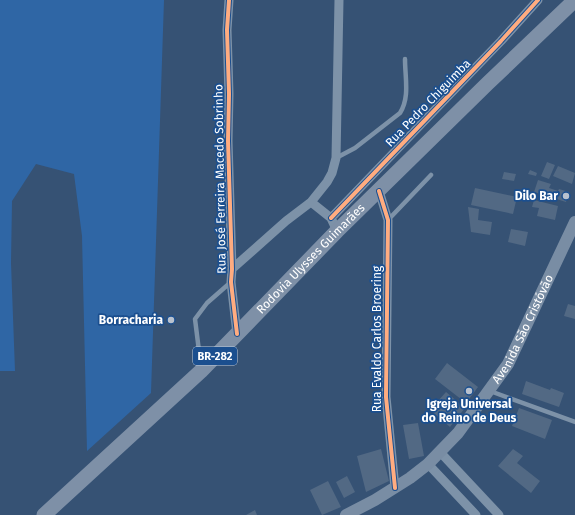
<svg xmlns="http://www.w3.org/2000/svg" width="575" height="515" viewBox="0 0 575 515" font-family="'Fira Sans',sans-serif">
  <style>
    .green { fill: #2f66a5 }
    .building { fill: #526984 }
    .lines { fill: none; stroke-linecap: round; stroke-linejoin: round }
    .service { stroke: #7d92a8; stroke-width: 4.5 }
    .minor { stroke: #7d92a8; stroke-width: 9 }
    .secondary { stroke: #798da4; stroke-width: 12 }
    .trunk { stroke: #7e90a7; stroke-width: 15 }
    .cycleway-casing { stroke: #1b4f8f; stroke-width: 6 }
    .cycleway { stroke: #ffac80; stroke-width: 4 }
    .poi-dot { fill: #b9c2ce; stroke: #1b4f8f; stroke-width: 1.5 }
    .labels { text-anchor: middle; stroke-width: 3.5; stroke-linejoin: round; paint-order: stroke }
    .shield { fill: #1b4f8f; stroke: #bbcadd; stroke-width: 1 }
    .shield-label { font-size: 11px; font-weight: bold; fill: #fff }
    .street-label { font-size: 12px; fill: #fff; stroke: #1b4f8f }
    .poi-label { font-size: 12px; font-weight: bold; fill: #fff; stroke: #1b4f8f; text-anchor: end }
  </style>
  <rect width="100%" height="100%" fill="#365274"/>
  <path class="green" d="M0 0H164L151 393 87 451 82 236 74 174 36 164 12 201 11 263 15 371H0Z"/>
  <path class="building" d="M547 162 555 165 549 179 541 176Z
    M558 166 575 173 572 184 553 176Z
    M530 170 537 173 536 176 528 174Z
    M504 172 516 174 514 181 502 179Z
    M538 180 551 184 549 188 558 191 559 189 569 192 566 202 534 192Z
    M475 188 517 197 513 214 471 205Z
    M534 200 558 206 555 220 537 216 539 208 532 207Z
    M468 207 479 209 478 220 492 222 490 235 471 232Z
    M511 229 528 232 525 246 508 242Z
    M568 304 575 306V319L564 316Z
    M447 363 478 387 466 403 435 379Z
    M526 381 550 390 551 388 564 393 559 407 522 394Z
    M446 392 465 408 450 427 430 410Z
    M519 408 552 420 545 439 512 426Z
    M418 423 424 456 409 459 403 425Z
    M381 449 389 481 366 492 357 456Z
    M513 449 523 456 517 463 540 481 531 493 498 466Z
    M347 476 355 492 344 498 336 482Z
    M328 481 341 507 322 515 310 490Z
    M255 510 257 515H246Z"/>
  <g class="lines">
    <path class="service" d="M336 158 355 148 400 113C410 97 405 78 405 59
      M388 220 431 175
      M201 367 195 319 207 303 231 282
      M490 391 575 422"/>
    <path class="minor" d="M229 0 227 30 229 94 228 141 232 269 231 282 237 334
      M379 191 388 220 386 397 395 488
      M311 202 327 182 332 173 336 158 339 0
      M331 218 501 41 538 0
      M232 269 286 221 311 202 331 218 337 231
      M440 452 499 515
      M428 464 476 515"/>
    <path class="secondary" id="s1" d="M346 515 375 500 410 478 428 464 458 433 508 364 575 222"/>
    <path class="trunk" id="s2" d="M44 515 201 371 337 231 488 83 575 0"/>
    <g class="cycleway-casing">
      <path id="cycleway" d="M229 0 227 30 229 94 228 141 232 269 231 282 237 334
        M379 191 388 220 386 397 395 488
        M331 218 501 41 538 0"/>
    </g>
    <use href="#cycleway" class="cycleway"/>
  </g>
  <g class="poi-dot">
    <circle cx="566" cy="196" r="4"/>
    <circle cx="171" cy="320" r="4"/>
    <circle cx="469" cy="391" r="4"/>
  </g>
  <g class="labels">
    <rect class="shield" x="193" y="347" width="44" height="18" rx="3"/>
    <g class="shield-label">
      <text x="215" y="360">BR-282</text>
    </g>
    <g class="street-label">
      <text transform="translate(428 103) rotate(-46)" y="4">Rua Pedro Chiguimba</text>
      <text transform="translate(220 179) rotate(-91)" y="4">Rua José Ferreira Macedo Sobrinho</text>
      <text dy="4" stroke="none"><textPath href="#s2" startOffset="370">Rodovia Ulysses Guimarães</textPath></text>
      <text dy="4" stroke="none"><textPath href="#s1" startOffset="263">Avenida São Cristóvão</textPath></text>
      <text transform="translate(377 339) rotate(-90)" y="4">Rua Evaldo Carlos Broering</text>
    </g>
    <g class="poi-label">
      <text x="558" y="200">Dilo Bar</text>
      <text x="163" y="324">Borracharia</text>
      <text x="469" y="408" text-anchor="middle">Igreja Universal<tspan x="469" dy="14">do Reino de Deus</tspan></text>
    </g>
  </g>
</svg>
